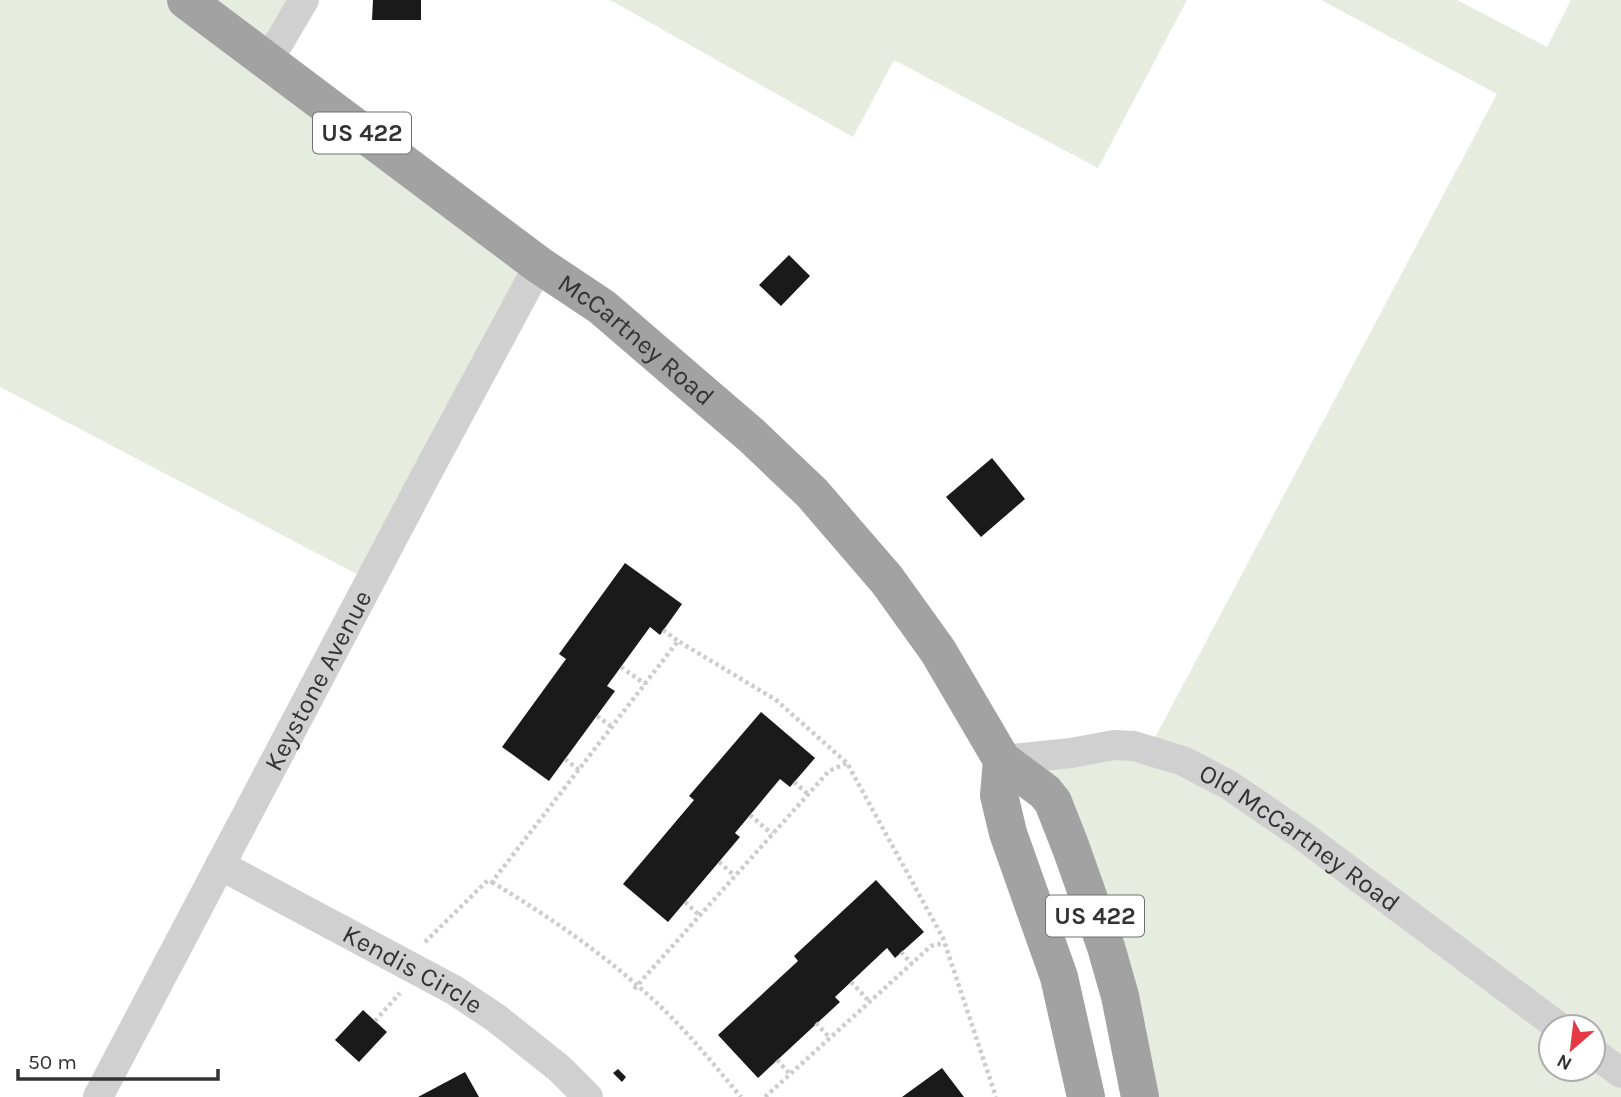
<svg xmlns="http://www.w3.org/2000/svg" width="1621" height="1097" viewBox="0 0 1621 1097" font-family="Karla,sans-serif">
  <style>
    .green { fill: #e6ecdf; fill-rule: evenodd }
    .building { fill: #1a1a1a }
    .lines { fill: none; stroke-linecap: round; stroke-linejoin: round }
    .path { stroke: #cdcdcd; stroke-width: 4.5; stroke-dasharray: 3.5 3.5; stroke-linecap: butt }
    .minor { stroke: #d0d0d0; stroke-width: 30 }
    .trunk { stroke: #a2a2a2; stroke-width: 38 }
    .labels { text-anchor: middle; stroke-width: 7; stroke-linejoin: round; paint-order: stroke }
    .shield { fill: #fff; stroke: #707070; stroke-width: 2 }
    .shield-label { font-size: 24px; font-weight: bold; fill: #333 }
    .street-label { font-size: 26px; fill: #333; stroke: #fff }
  </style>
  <rect width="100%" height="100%" fill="#fff"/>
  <path class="green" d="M0 0H304L268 61 539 265 370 581 0 387Z
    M610 0H1187L1098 168 894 60 853 137Z
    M1321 0H1457L1547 47 1571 0H1621V1097H1140L1071 848 1002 760 1149 749 1497 94ZM1551 1027H1593V1069H1551Z"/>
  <path class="building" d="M373 0H421V20H372Z
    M789 255 810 276 781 306 759 285Z
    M992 458 1025 499 981 537 946 497Z
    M625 563 682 604 660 635 650 627 607 686 615 691 549 781 502 747 566 659 559 654Z
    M761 712 815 758 790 787 780 779 735 833 740 837 668 922 623 884 694 800 689 796Z
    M876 880 924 932 895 958 887 948 835 997 840 1002 758 1078 718 1035 798 961 794 956Z
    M363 1010 387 1032 359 1062 335 1040Z
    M942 1068 964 1097H902Z
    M618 1069 626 1077 622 1082 613 1073Z
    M465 1072 479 1097H418Z"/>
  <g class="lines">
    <path class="path" d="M663 630 678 641
      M621 667 645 684
      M597 716 612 727
      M565 759 579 770
      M794 782 808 794
      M750 815 772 834
      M719 862 735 876
      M492 882C559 923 623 967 677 1023 700 1047 720 1072 741 1097
      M685 902 699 915
      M425 942 488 880 492 882 678 641 776 700 847 763 943 938 996 1097
      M901 952 912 964
      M851 982 870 1002
      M634 989 829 771 847 763
      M375 1021 400 993
      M816 1023 830 1038
      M777 1060 790 1074
      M765 1097 931 946 944 943"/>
    <g class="minor">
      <path d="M268 61 304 0"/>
      <path id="s1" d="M1002 760 1071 753 1114 745 1134 746 1183 761 1229 785 1299 833 1559 1027"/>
      <path id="s2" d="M220 865 454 990 496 1018 560 1069 588 1097"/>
      <path d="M1593 1052 1621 1073"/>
      <path id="s3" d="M98 1097 427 473 539 265"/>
    </g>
    <g class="trunk">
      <path id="s4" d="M186 0 539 265 602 307 751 435 812 493 887 580 938 651 1002 760 1045 792 1053 802 1071 848 1106 947 1120 996 1140 1097"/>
      <path d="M1002 760 999 795 1008 833 1059 977 1086 1097"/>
    </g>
  </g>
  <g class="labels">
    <g class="shield">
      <rect x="313" y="112.5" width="98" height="41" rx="5"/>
      <rect x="1046" y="895.5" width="98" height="41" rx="5"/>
    </g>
    <g class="shield-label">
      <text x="362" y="141">US 422</text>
      <text x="1095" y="924">US 422</text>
    </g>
    <g class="street-label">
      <text dy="9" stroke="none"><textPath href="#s4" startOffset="564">McCartney Road</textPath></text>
      <text dy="9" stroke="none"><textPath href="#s3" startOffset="471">Keystone Avenue</textPath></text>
      <text dy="9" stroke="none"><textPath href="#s1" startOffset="324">Old McCartney Road</textPath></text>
      <text dy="9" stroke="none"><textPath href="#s2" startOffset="219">Kendis Circle</textPath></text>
    </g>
  </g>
  <g transform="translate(1572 1048) rotate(208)"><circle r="33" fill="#ffffff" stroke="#adadad" stroke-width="2"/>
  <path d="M0-5L12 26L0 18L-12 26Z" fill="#e63946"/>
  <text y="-10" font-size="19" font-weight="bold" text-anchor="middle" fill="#333333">N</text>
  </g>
  <path d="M18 1069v10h200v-10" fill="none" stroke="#333333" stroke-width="3.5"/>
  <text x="28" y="1069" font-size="21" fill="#333333" stroke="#ffffff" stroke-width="5" paint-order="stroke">50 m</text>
</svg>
